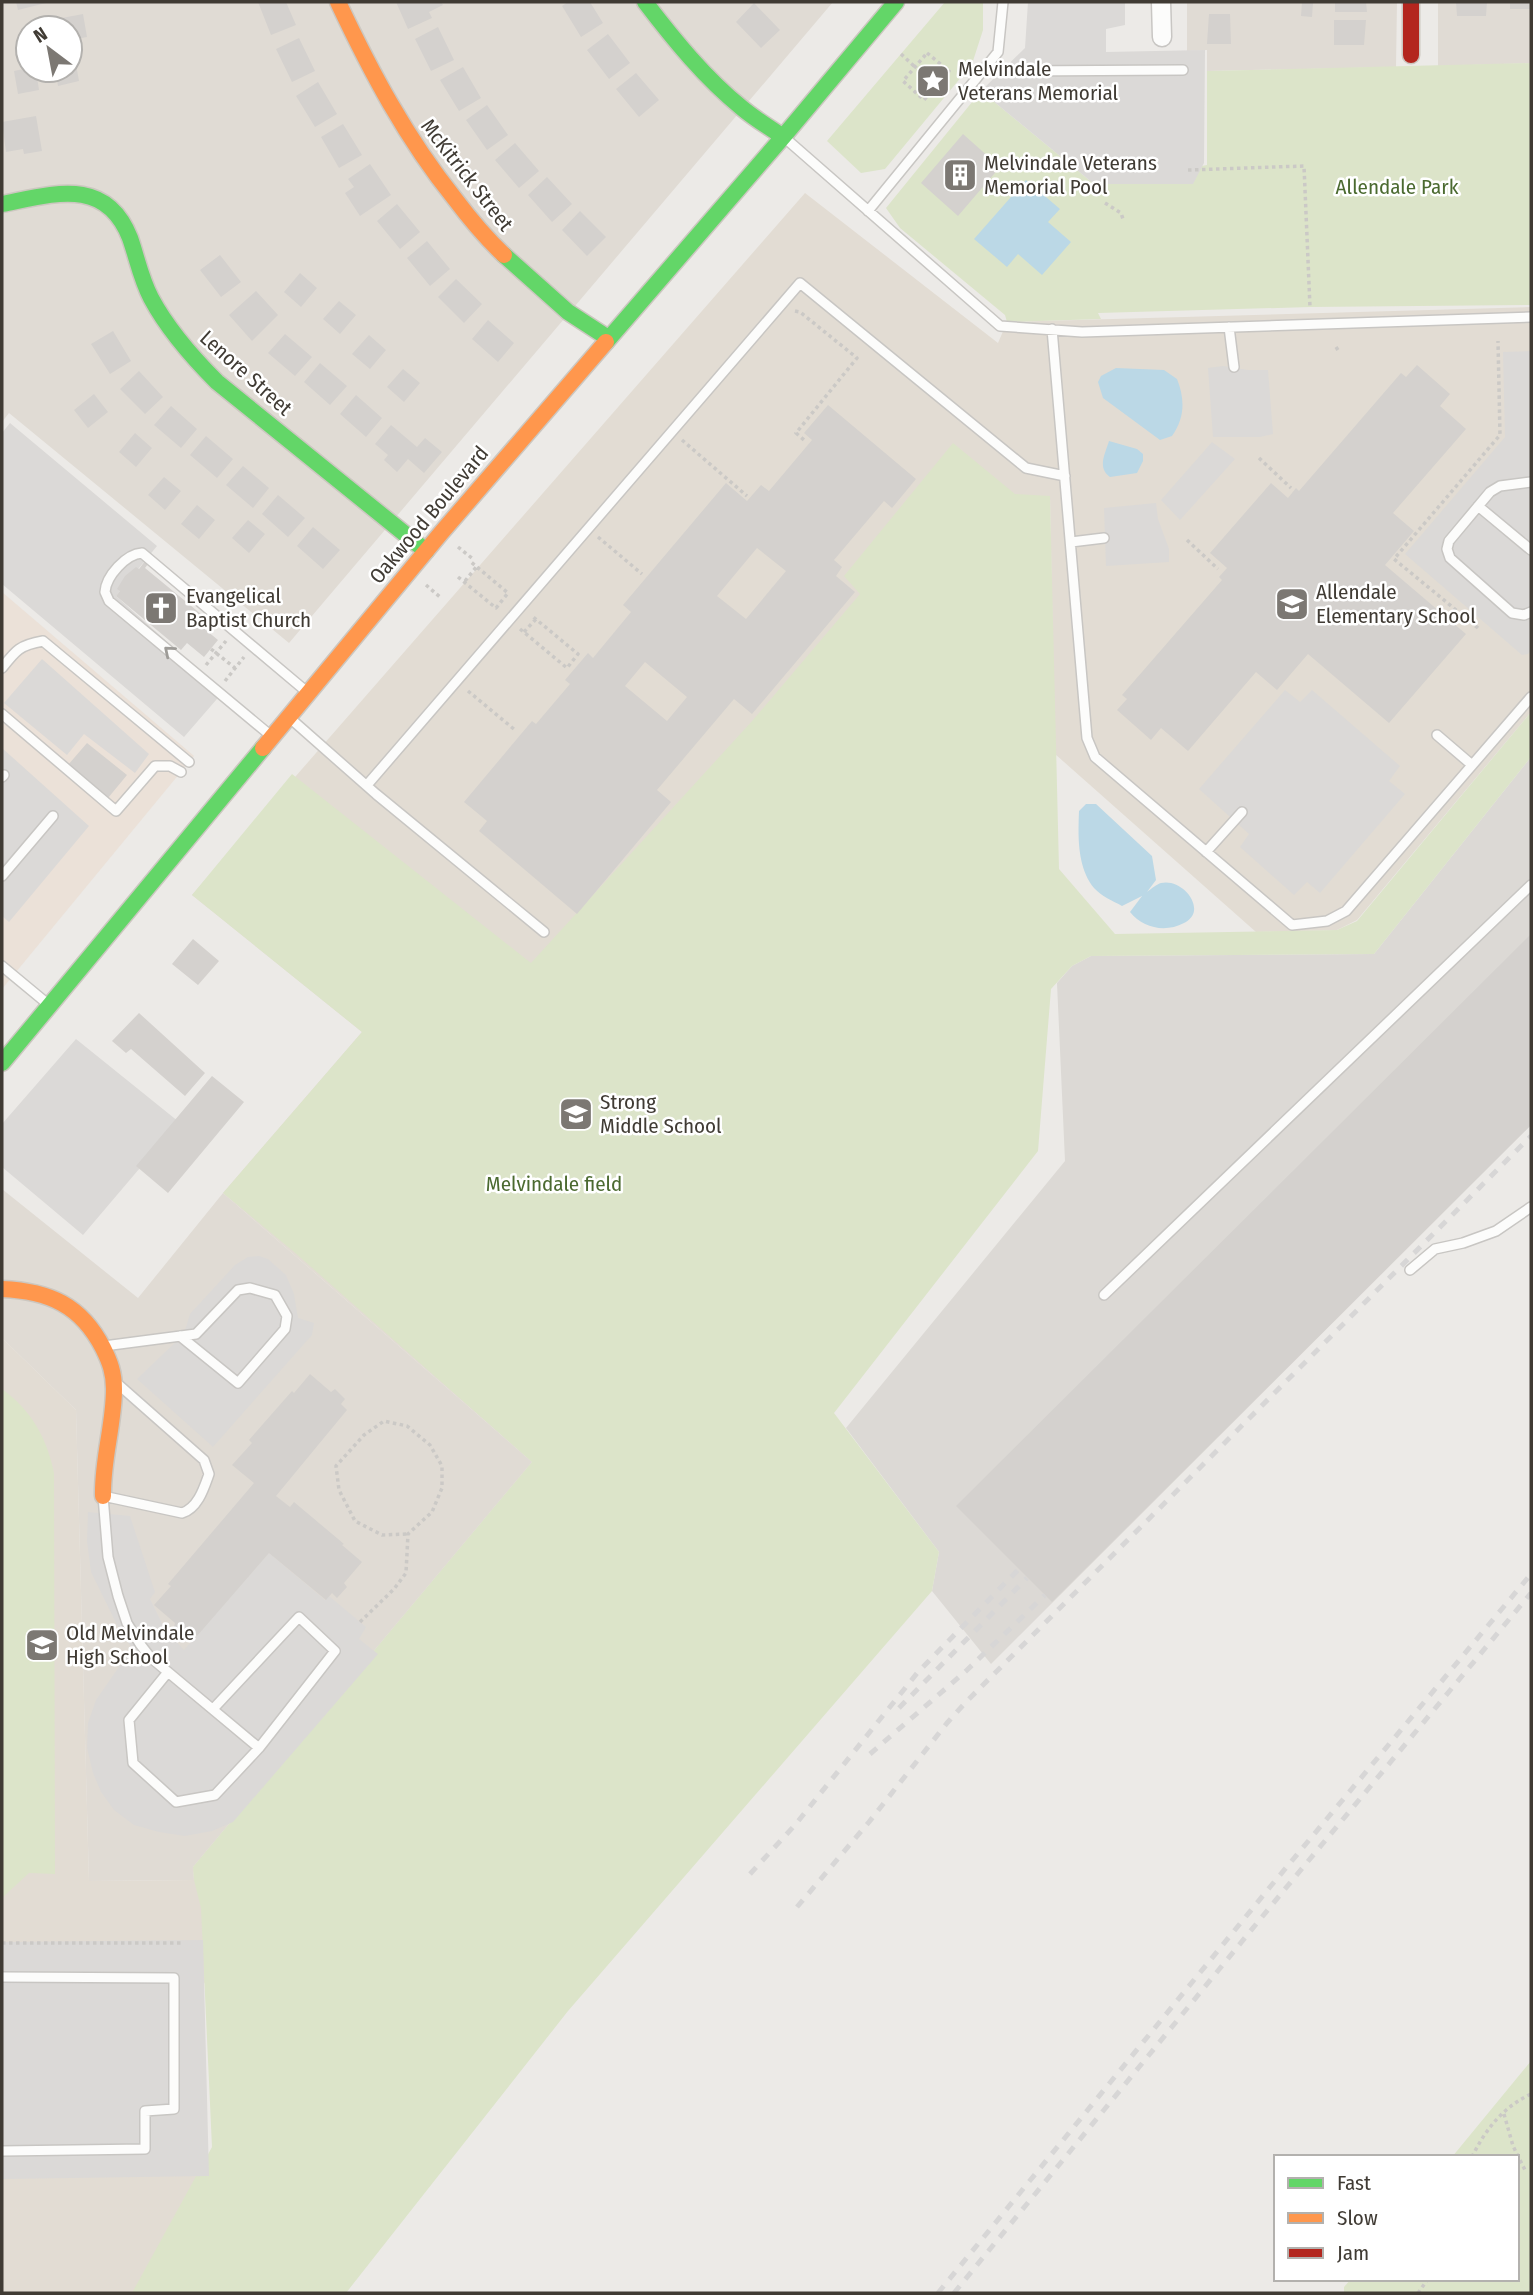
<svg xmlns="http://www.w3.org/2000/svg" width="1533" height="2295" viewBox="0 0 1533 2295" font-family="'Fira Sans Condensed',sans-serif">
  <style>
    .residential { fill: #e0dbd4; fill-rule: evenodd }
    .commercial { fill: #ebe1d8 }
    .industrial { fill: #dcd9d5 }
    .education { fill: #e2dcd3 }
    .green { fill: #dce4c9 }
    .parking { fill: #dbd9d7 }
    .water { fill: #bbd8e6 }
    .building { fill: #d4d1ce; fill-rule: evenodd }
    .lines { fill: none; stroke-linecap: round; stroke-linejoin: round }
    .lane-casing { stroke: #c8c6c3; stroke-width: 12 }
    .street-casing { stroke: #c8c6c3; stroke-width: 21 }
    .fast-casing { stroke: #ccc7c0; stroke-width: 19 }
    .slow-casing { stroke: #ccc7c0; stroke-width: 19 }
    .jam-casing { stroke: #ccc7c0; stroke-width: 19 }
    .path { stroke: #cbc9c6; stroke-width: 3.5; stroke-dasharray: 3.5 3.5; stroke-linecap: butt }
    .lane { stroke: #fcfcfb; stroke-width: 9 }
    .street { stroke: #fcfcfb; stroke-width: 18 }
    .fast { stroke: #63d668; stroke-width: 16 }
    .slow { stroke: #ff974d; stroke-width: 16 }
    .jam { stroke: #b3261e; stroke-width: 16 }
    .rail { stroke: #d7d6d6; stroke-width: 5; stroke-dasharray: 9 9; stroke-linecap: butt }
    .oneway { stroke: #9e9c98 }
    .labels { text-anchor: middle; stroke-width: 5; stroke-linejoin: round; paint-order: stroke }
    .poi-label { font-size: 21px; fill: #403b34; stroke: #fff; text-anchor: start }
    .street-label { font-size: 21px; fill: #403b34; stroke: #fff }
    .park-label { font-size: 21px; fill: #4b6a30; stroke: #fff }
  </style>
  <rect width="100%" height="100%" fill="#eceae7"/>
  <path class="residential" d="M2 2H833L289 643 9 413 2 422ZM28 28H70V70H28Z
    M1187 2H1397L1396 67 1207 71V50L1187 51Z
    M1438 2H1531V63L1438 66Z
    M2 1189 138 1298 223 1193 532 1462 193 1867 194 1880 89 1881 76 1410 2 1338Z"/>
  <path class="commercial" d="M2 592 194 756 2 989Z"/>
  <path class="industrial" d="M1531 757V1125L991 1664 932 1591 939 1552 846 1428 1065 1161 1057 983 1072 966 1091 956 1374 954Z"/>
  <path class="education" d="M805 193 998 343 1007 322 1531 307V712L1357 920 1337 930 1256 932 1055 754 1050 497 1015 495 593 1469 203 1985 211 2293H2V1338L76 1410 89 1881 194 1880 193 1867 532 1462 223 1193 362 1032 192 895Z"/>
  <path class="green" d="M945 2H983V30L972 64 885 169 861 173 827 141Z
    M1531 63V305L1310 307 1098 313 1101 319 1007 322 1005 315 900 228 886 208 981 91 1094 184 1092 186 1207 165V71Z
    M953 443 1015 494 1050 496 1059 869 1115 934 1337 930 1357 921 1531 712V757L1374 954 1091 956 1072 966 1051 989 1038 1151 834 1413 939 1552 932 1591 568 2011 346 2293H132L212 2147 201 1908 194 1880 193 1867 532 1462 293 1251 223 1193 362 1032 192 895 292 774 531 963 753 720 860 594 844 576Z
    M2 1389C31 1410 47 1438 54 1473L55 1874 29 1873 2 1898Z
    M1531 2061V2293H1344V2287L1351 2279H1517V2157H1452Z"/>
  <path class="parking" d="M1028 2H1125V25L1106 29V52L1205 50 1204 163 1193 184H1094L981 91 1025 48Z
    M1531 351V650L1528 654 1522 655 1405 554 1505 437 1503 352Z
    M1223 366 1248 370H1268L1273 434 1260 437H1213L1208 368Z
    M10 423 157 546 116 596 223 692 184 737 2 584V433Z
    M1212 442 1235 459 1180 520 1161 500Z
    M1156 503 1158 519 1169 549V562L1106 566 1104 508Z
    M42 659 149 754 135 773 84 734 67 755 4 703Z
    M1285 690 1300 702 1312 690 1400 766 1389 781 1405 794 1320 893 1307 882 1294 895 1240 847 1249 834 1199 789Z
    M2 748 89 826 9 922 2 916Z
    M76 1039 179 1122 83 1235 2 1167V1124Z
    M259 1256 268 1259 286 1275 294 1294 298 1318 314 1323 312 1335 213 1447 137 1379 184 1334 190 1314 235 1265 248 1257Z
    M88 1512 130 1516 155 1592 150 1599 165 1629 184 1650 269 1553 325 1600 329 1596 366 1627 359 1639 378 1654 233 1822 212 1831 185 1836 159 1832 134 1825 114 1810 101 1792 93 1773 87 1748 88 1723 96 1700 132 1648 121 1633 91 1572 87 1541Z
    M203 1940 209 2176 2 2179V1942Z"/>
  <path class="water" d="M1026 180 1060 209 1048 222 1071 242 1042 275 1018 254 1007 267 974 239Z
    M1116 368 1164 370 1177 379C1185 399 1185 418 1172 436L1160 440 1103 398 1098 382 1101 376Z
    M1109 441 1137 449 1143 454V461L1137 473 1110 477C1097 468 1105 454 1109 441Z
    M1086 804H1096L1152 856 1156 880 1147 892C1151 889 1157 884 1161 883 1177 879 1196 896 1194 911 1193 917 1188 921 1184 923 1165 933 1143 928 1130 912L1142 896 1122 906C1113 901 1101 896 1094 888 1077 867 1078 836 1079 811Z"/>
  <path class="building" d="M16 2H46V3L18 10Z
    M258 2H286L296 25 271 35Z
    M396 2H441L443 5 429 12 432 18 408 29Z
    M568 2H590L603 23 581 37 562 6Z
    M1302 2 1313 3 1312 17 1301 16Z
    M1335 2H1366L1367 12H1335Z
    M1456 2H1487L1486 16H1457Z
    M1510 2H1531V9H1510Z
    M754 3 780 30 761 48 736 22Z
    M83 14 87 37 70 40V28H64L62 18Z
    M1209 14H1230L1231 44H1207Z
    M1334 20H1366L1364 45H1334Z
    M438 27 454 60 431 71 415 39Z
    M608 34 630 63 609 79 587 50Z
    M299 38 315 71 292 82 276 49Z
    M70 59H75L79 81 58 86 55 70H70Z
    M463 67 481 98 459 111 440 80Z
    M28 68V70H36L39 90 18 94 14 71Z
    M636 73 659 100 639 117 616 89Z
    M318 82 337 114 315 127 296 96Z
    M487 105 508 135 487 150 466 120Z
    M36 116 42 151 24 154 23 149 6 152 2 122Z
    M343 124 362 155 339 168 321 137Z
    M963 134 1000 167 958 216 921 183Z
    M515 143 539 171 519 188 495 160Z
    M370 164 391 195 360 216 345 193 354 187 348 179Z
    M547 177 572 204 552 222 528 195Z
    M397 204 420 232 400 249 377 221Z
    M580 211 606 237 587 256 562 230Z
    M427 241 450 269 430 286 407 258Z
    M220 255 241 282 221 297 200 270Z
    M300 273 317 288 301 307 284 292Z
    M456 279 482 304 464 323 438 297Z
    M256 291 278 315 252 341 229 315Z
    M339 301 356 315 340 334 323 319Z
    M488 320 514 343 498 362 472 339Z
    M113 331 131 361 110 374 91 344Z
    M285 334 312 357 295 376 268 353Z
    M369 335 386 350 370 369 352 354Z
    M320 363 347 386 330 405 304 382Z
    M1417 365 1450 394 1440 406 1466 429 1393 513 1414 531 1385 565 1466 634 1389 723 1308 654 1277 690 1256 672 1188 751 1161 728 1151 740 1117 710 1127 699 1122 695 1222 580 1219 577 1227 568 1210 553 1271 483 1288 498 1296 488 1299 491 1401 373 1406 377Z
    M403 369 420 383 404 402 387 387Z
    M139 371 163 397 145 414 120 389Z
    M94 394 108 412 88 428 74 410Z
    M356 395 382 418 366 437 340 414Z
    M828 405 916 479 892 508 884 501 834 560 842 567 836 576 855 592 752 714 734 699 657 790 671 802 577 914 479 831 487 821 464 802 532 721 536 724 570 684 565 680 588 653 593 658 631 612 623 605 726 483 747 501 761 485 769 491 812 440 804 433ZM757 548 786 571 746 619 717 596ZM645 662 687 697 667 721 625 686Z
    M171 406 197 429 181 448 154 425Z
    M391 425 417 447 425 438 442 452 424 473 408 459 397 472 384 460 388 455 375 444Z
    M135 433 152 448 136 467 119 452Z
    M206 436 233 459 217 478 190 455Z
    M243 466 269 488 253 508 226 485Z
    M164 477 181 491 165 510 148 495Z
    M278 495 305 518 288 537 262 514Z
    M197 505 215 520 199 539 181 524Z
    M248 520 265 534 249 553 232 538Z
    M313 527 340 550 323 569 297 546Z
    M145 561 148 564 145 568 207 619 201 626 218 640 204 657 187 643 181 650 116 596 120 591 117 589 125 576 136 567 139 569Z
    M87 743 127 775 108 798 68 765Z
    M1531 934V1125L1052 1602 956 1506Z
    M193 939 219 961 198 985 172 964Z
    M139 1013 205 1073 185 1096 131 1049 126 1053 112 1041Z
    M212 1076 244 1102 168 1193 136 1166Z
    M310 1374 331 1392 335 1389 345 1399 341 1404 347 1410 276 1496 290 1507 294 1502 344 1544 342 1545 362 1562 344 1583 347 1587 337 1598 332 1593 326 1600 269 1553 197 1636 192 1630 185 1637 174 1627 175 1623 154 1605 171 1586 168 1584 254 1483 232 1465 252 1443 249 1440 292 1391 294 1393Z"/>
  <g class="lines">
    <g class="lane-casing">
      <path id="lane" d="M1010 71 1183 70
        M785 138 1000 326 1082 332 1531 317
        M868 211 998 52 1003 2
        M1229 327 1234 367
        M1052 329 1087 738 1095 757 1292 925 1327 921 1346 911 1531 697
        M1531 482 1500 486 1490 492 1449 541 1447 549 1450 558 1512 613 1524 615 1531 612
        M1478 506 1531 550
        M1071 542 1104 538
        M2 668C16 650 20 645 43 641L189 762
        M2 714 116 811 155 766H170L181 772
        M291 719 376 794 544 932
        M270 735 109 601 105 592C106 576 126 554 142 553L307 692
        M1437 735 1472 765
        M2 777 4 775
        M367 785 800 283 1026 468 1065 476
        M1206 852 1242 812
        M2 876 53 816
        M2 966 49 1005
        M1410 1270 1435 1249 1463 1243 1496 1231 1531 1207
        M1104 1295 1531 885
        M104 1346 196 1334 238 1290 250 1288 275 1295 287 1316 285 1329 238 1383 180 1336
        M119 1385 204 1460 209 1474C204 1488 198 1508 182 1513L103 1496 108 1557 118 1596 127 1623 140 1644 150 1657 259 1748
        M168 1672 129 1720 133 1763 176 1802 215 1795 259 1748 335 1651 299 1617 213 1709
        M2 1977 174 1978V2109L145 2111V2149L2 2151"/>
    </g>
    <g class="street-casing">
      <path id="street" d="M1161 2 1162 37"/>
    </g>
    <g class="fast-casing">
      <path id="fast" d="M645 2C674 40 705 78 742 108 755 119 769 127 783 137
        M2 204C53 194 106 176 130 238 137 258 141 279 151 298 168 330 192 357 217 382L426 551
        M504 255 568 312 608 338
        M606 342 783 137 896 2
        M2 1063 263 748"/>
    </g>
    <g class="slow-casing">
      <path id="slow" d="M338 2C371 72 406 138 455 199 470 219 486 238 504 255
        M263 748 441 533 606 342
        M2 1289C49 1291 81 1305 103 1348 110 1362 114 1373 114 1389 114 1425 102 1460 103 1496"/>
    </g>
    <g class="jam-casing">
      <path id="jam" d="M1411 2V55"/>
    </g>
    <path class="path" d="M927 53 949 71 924 100 903 81Z
      M901 54 915 67
      M1188 170 1304 166 1310 307
      M1105 203 1121 213 1123 219
      M795 311 800 312 857 358 796 433 804 440
      M1336 347 1338 350
      M682 440 747 496
      M1259 458 1291 488
      M598 537 642 574
      M1187 540 1218 569
      M458 547 473 559
      M458 577 496 608 508 593 471 562
      M465 581 477 566
      M426 585 440 597
      M1478 628 1394 559 1500 435 1498 341
      M520 629 567 668 578 654 532 616
      M524 632 536 619
      M211 649 235 668
      M206 665 226 641
      M225 681 244 657
      M468 691 515 730
      M360 1622 394 1589 406 1573 408 1534 432 1512 442 1488V1466L430 1445 407 1426 384 1421 364 1435 336 1466 339 1490 355 1521 382 1535 408 1534
      M2 1943H182
      M1504 2114 1513 2146 1525 2170
      M1472 2157C1485 2130 1503 2107 1531 2094
      M1418 2293 1428 2279"/>
    <use href="#lane" class="lane"/>
    <use href="#street" class="street"/>
    <use href="#fast" class="fast"/>
    <use href="#slow" class="slow"/>
    <use href="#jam" class="jam"/>
    <path class="rail" d="M899 1708 1027 1578
      M870 1754 966 1671 1045 1595
      M750 1874 795 1825 918 1672 1019 1569
      M797 1907 869 1822 947 1723 966 1702 1531 1136
      M938 2293 1270 1887 1531 1574
      M954 2293 1280 1895 1531 1593"/>
  </g>
  <defs><path id="oneway-chevron" d="M-2-3.5L2.5 0L-2 3.5" fill="none" stroke-width="1.6" stroke-linecap="round" stroke-linejoin="round" transform="scale(1.75)"/></defs>
  <use class="oneway" href="#oneway-chevron" transform="translate(169 651) rotate(-140)"/>
  <defs>
    <g id="sight-square" transform="scale(1.75)"><rect x="-9" y="-9" width="18" height="18" rx="4" fill="#7c7873" stroke="#fff"/><path d="M0-6L1.8-2.2L6-1.7L2.9 1.2L3.7 5.4L0 3.3L-3.7 5.4L-2.9 1.2L-6-1.7L-1.8-2.2Z" fill="#fff"/></g>
    <g id="building-square" transform="scale(1.75)"><rect x="-9" y="-9" width="18" height="18" rx="4" fill="#7c7873" stroke="#fff"/><path d="M-4-6H4V6H1V3H-1V6H-4ZM-2.5-4.3h1.7v1.8h-1.7ZM.8-4.3h1.7v1.8H.8ZM-2.5-1h1.7V.8h-1.7ZM.8-1h1.7V.8H.8Z" fill="#fff"/></g>
    <g id="school-square" transform="scale(1.75)"><rect x="-9" y="-9" width="18" height="18" rx="4" fill="#7c7873" stroke="#fff"/><path d="M0-5L7-2L0 1L-7-2ZM-4 1L0 2.5L4 1V4Q0 6-4 4Z" fill="#fff"/></g>
    <g id="church-square" transform="scale(1.75)"><rect x="-9" y="-9" width="18" height="18" rx="4" fill="#7c7873" stroke="#fff"/><path d="M-1.2-6h2.4v3.5h3.3v2.4h-3.3V6h-2.4V-.1h-3.3v-2.4h3.3Z" fill="#fff"/></g>
  </defs>
  <g fill-rule="evenodd">
    <use href="#sight-square" x="933" y="81"/>
    <use href="#building-square" x="960" y="175"/>
    <use href="#school-square" x="1292" y="604"/>
    <use href="#church-square" x="161" y="608"/>
    <use href="#school-square" x="576" y="1114"/>
    <use href="#school-square" x="42" y="1645"/>
  </g>
  <g class="labels">
    <g class="poi-label">
      <text x="958" y="76">Melvindale<tspan x="958" dy="24">Veterans Memorial</tspan></text>
      <text x="984" y="170">Melvindale Veterans<tspan x="984" dy="24">Memorial Pool</tspan></text>
      <text x="1316" y="599">Allendale<tspan x="1316" dy="24">Elementary School</tspan></text>
      <text x="186" y="603">Evangelical<tspan x="186" dy="24">Baptist Church</tspan></text>
      <text x="600" y="1109">Strong<tspan x="600" dy="24">Middle School</tspan></text>
      <text x="66" y="1640">Old Melvindale<tspan x="66" dy="24">High School</tspan></text>
    </g>
    <g class="street-label">
      <text transform="translate(467 175) rotate(52)" y="7">McKitrick Street</text>
      <text transform="translate(246 373) rotate(42)" y="7">Lenore Street</text>
      <text transform="translate(429 515) rotate(-50)" y="7">Oakwood Boulevard</text>
    </g>
    <g class="park-label">
      <text x="1397" y="194">Allendale Park</text>
      <text x="554" y="1191">Melvindale field</text>
    </g>
  </g>
  <rect width="1533" height="2295" fill="none" stroke="#403b34" stroke-width="7"/>
  <rect x="1274" y="2155" width="245" height="126" fill="#ffffff" stroke="#b3b1ae" stroke-width="2"/>
  <rect x="1288" y="2178" width="35" height="10" fill="#63d668" stroke="#b3b1ae" stroke-width="2"/>
  <text x="1337" y="2190" font-size="21" fill="#403b34">Fast</text>
  <rect x="1288" y="2213" width="35" height="10" fill="#ff974d" stroke="#b3b1ae" stroke-width="2"/>
  <text x="1337" y="2225" font-size="21" fill="#403b34">Slow</text>
  <rect x="1288" y="2248" width="35" height="10" fill="#b3261e" stroke="#b3b1ae" stroke-width="2"/>
  <text x="1337" y="2260" font-size="21" fill="#403b34">Jam</text>
  <g transform="translate(49 49) rotate(328)"><circle r="33" fill="#ffffff" stroke="#b3b1ae" stroke-width="2"/>
  <path d="M0-5L12 26L0 18L-12 26Z" fill="#7c7873"/>
  <text y="-10" font-size="19" font-weight="bold" text-anchor="middle" fill="#403b34">N</text>
  </g>
</svg>
